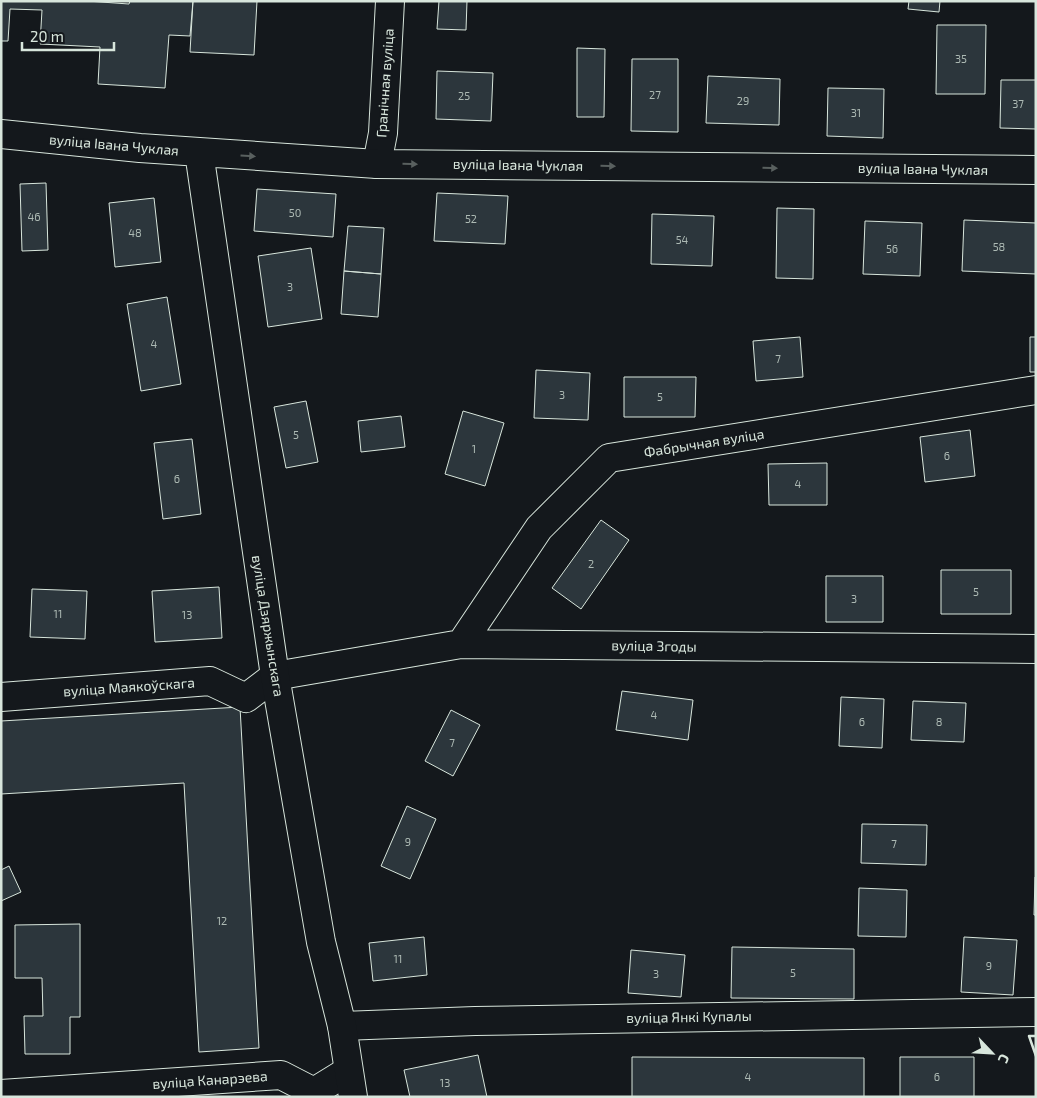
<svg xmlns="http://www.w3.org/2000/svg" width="1037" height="1098" viewBox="0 0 1037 1098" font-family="'Exo 2',sans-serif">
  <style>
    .building { fill: #2c363c; stroke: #d8e6dc }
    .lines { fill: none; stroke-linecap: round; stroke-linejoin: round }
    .street-casing { stroke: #d8e6dc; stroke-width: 30 }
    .secondary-casing { stroke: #d8e6dc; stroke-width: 30 }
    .street { stroke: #14181c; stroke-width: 28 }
    .secondary { stroke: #14181c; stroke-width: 28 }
    .wall { stroke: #d8e6dc; stroke-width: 2.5 }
    .oneway { fill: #59605f }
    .labels { text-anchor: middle; stroke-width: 4; stroke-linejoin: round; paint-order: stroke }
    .number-label { font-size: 11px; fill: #adbab4 }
    .street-label { font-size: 14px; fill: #d8e6dc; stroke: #14181c }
  </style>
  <rect width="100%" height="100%" fill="#14181c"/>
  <path class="building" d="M1 1H87L129 4 130 1H193L190 36 169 35 165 88 98 84 100 47 40 44 42 10 10 9 8 41H1Z
    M193 1H257L254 55 190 52Z
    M439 1H467L466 30 437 29Z
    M909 1H940L939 12 908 9Z
    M937 25H986L985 94H936Z
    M577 48 605 49 604 117H577Z
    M632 59H678V132L631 131Z
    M437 71 493 73 491 121 436 119Z
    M708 76 780 79 779 125 706 123Z
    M1001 80H1036V129L1000 128Z
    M828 88 884 89 883 138 827 136Z
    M46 183 48 250 22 251 20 184Z
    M257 189 336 194 333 237 254 231Z
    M437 193 508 196 505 244 434 241Z
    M154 198 161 262 115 267 109 203Z
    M777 208 814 209 813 279 776 278Z
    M652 214 714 216 712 266 651 264Z
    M964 220 1036 223V274L962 271Z
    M865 221 922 223 920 276 863 274Z
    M348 226 384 228 381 274 344 271Z
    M311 248 322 319 268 327 258 256Z
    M344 271 381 274 378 317 341 314Z
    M167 297 181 384 141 391 127 304Z
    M800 337 803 377 756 381 753 341Z
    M1030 337H1036V372H1030Z
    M536 370 590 373 588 420 534 418Z
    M624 377H696L695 417H624Z
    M306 401 318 462 286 468 274 407Z
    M463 411 504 423 485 486 445 474Z
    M401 416 405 447 361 452 358 421Z
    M970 430 975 476 925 482 920 437Z
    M192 439 201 514 163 519 154 443Z
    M827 463V505H769L768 464Z
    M601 520 629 540 581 609 552 588Z
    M941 570H1011V614H941Z
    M826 576H883V622H826Z
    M219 587 222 638 155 642 152 591Z
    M32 589 87 591 85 639 30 637Z
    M622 691 693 700 688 740 616 730Z
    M841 697 884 699 882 748 839 746Z
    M913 701 966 703 964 742 911 740Z
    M240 707 259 1048 199 1052 184 783 1 794V721Z
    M451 710 480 725 453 776 425 761Z
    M407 806 436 819 410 879 381 866Z
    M862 824 927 825 926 865 861 863Z
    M9 866 21 892 1 901V870Z
    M1035 877H1036V915H1034Z
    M859 888 907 890 906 937 858 936Z
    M80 924V1017H70V1054H25L24 1016H43L42 978H15V925Z
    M424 937 427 975 373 981 369 943Z
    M964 937 1017 940 1013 995 961 992Z
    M732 947 854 949V999L731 998Z
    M631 950 685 955 681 997 628 993Z
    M478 1055 487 1097H410L404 1070Z
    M632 1057 864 1058V1097H632Z
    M900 1057H974V1097H900Z"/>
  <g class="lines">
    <g class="street-casing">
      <path id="street" d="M377 164 383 133 390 1
        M461 644 539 528 609 458 1036 390
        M1 697 210 681 246 698 275 676 461 644 1036 649
        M342 1026 475 1021 1036 1012
        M1 1094 281 1075 314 1092 348 1071"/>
    </g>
    <g class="secondary-casing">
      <path id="secondary" d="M1 134 140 148 377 164 1036 170
        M199 152 275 676 321 942 342 1026 353 1097"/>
    </g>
    <use href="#street" class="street"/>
    <use href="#secondary" class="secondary"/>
    <path class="wall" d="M1036 1036H1029L1036 1056"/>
  </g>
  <defs><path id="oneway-solid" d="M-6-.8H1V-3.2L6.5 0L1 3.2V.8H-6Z" transform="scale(1.25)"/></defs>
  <g class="oneway">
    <use href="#oneway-solid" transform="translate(248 156) rotate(4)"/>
    <use href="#oneway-solid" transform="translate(410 164) rotate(1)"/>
    <use href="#oneway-solid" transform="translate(608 166) rotate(1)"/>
    <use href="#oneway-solid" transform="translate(770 168) rotate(1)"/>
  </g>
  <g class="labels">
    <g class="number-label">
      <text x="961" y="63">35</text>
      <text x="655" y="99">27</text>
      <text x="464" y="100">25</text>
      <text x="743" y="105">29</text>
      <text x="1018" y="108">37</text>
      <text x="856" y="117">31</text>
      <text x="295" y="217">50</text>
      <text x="34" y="221">46</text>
      <text x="471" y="223">52</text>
      <text x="135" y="237">48</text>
      <text x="682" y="244">54</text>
      <text x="999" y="251">58</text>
      <text x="892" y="253">56</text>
      <text x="290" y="291">3</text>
      <text x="154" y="348">4</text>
      <text x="778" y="363">7</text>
      <text x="562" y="399">3</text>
      <text x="660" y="401">5</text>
      <text x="296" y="439">5</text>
      <text x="474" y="453">1</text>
      <text x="947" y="460">6</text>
      <text x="177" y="483">6</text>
      <text x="798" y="488">4</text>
      <text x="591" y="568">2</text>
      <text x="976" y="596">5</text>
      <text x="854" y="603">3</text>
      <text x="58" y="618">11</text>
      <text x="187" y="619">13</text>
      <text x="654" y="719">4</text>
      <text x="862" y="726">6</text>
      <text x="939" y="726">8</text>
      <text x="452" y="747">7</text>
      <text x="408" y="846">9</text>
      <text x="894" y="848">7</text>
      <text x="222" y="925">12</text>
      <text x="398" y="963">11</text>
      <text x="989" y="970">9</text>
      <text x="793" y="977">5</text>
      <text x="656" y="978">3</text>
      <text x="748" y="1081">4</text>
      <text x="937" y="1081">6</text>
      <text x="445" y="1087">13</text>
    </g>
    <g class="street-label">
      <text transform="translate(385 83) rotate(-86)" y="5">Гранічная вуліца</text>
      <text transform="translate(114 145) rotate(5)" y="5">вуліца Івана Чуклая</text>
      <text transform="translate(518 165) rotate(1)" y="5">вуліца Івана Чуклая</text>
      <text transform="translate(923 169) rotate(1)" y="5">вуліца Івана Чуклая</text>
      <text transform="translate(704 443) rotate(-9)" y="5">Фабрычная вуліца</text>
      <text transform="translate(268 626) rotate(81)" y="5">вуліца Дзяржынскага</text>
      <text transform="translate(654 646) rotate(1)" y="5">вуліца Згоды</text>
      <text transform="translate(129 687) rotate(-4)" y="5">вуліца Маякоўскага</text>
      <text transform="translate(689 1017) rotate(-1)" y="5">вуліца Янкі Купалы</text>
      <text transform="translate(210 1080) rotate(-4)" y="5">вуліца Канарэева</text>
    </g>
  </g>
  <rect width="1037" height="1098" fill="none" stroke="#d8e6dc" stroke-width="5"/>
  <g transform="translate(992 1053) rotate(115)" stroke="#14181c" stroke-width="4" paint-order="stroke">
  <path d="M0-4L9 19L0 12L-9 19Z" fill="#d8e6dc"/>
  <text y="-8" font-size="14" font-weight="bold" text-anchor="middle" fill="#d8e6dc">С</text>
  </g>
  <path d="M22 42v8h92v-8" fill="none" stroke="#d8e6dc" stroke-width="2.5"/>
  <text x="30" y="42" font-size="15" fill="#d8e6dc" stroke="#14181c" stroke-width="4" paint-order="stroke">20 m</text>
</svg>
